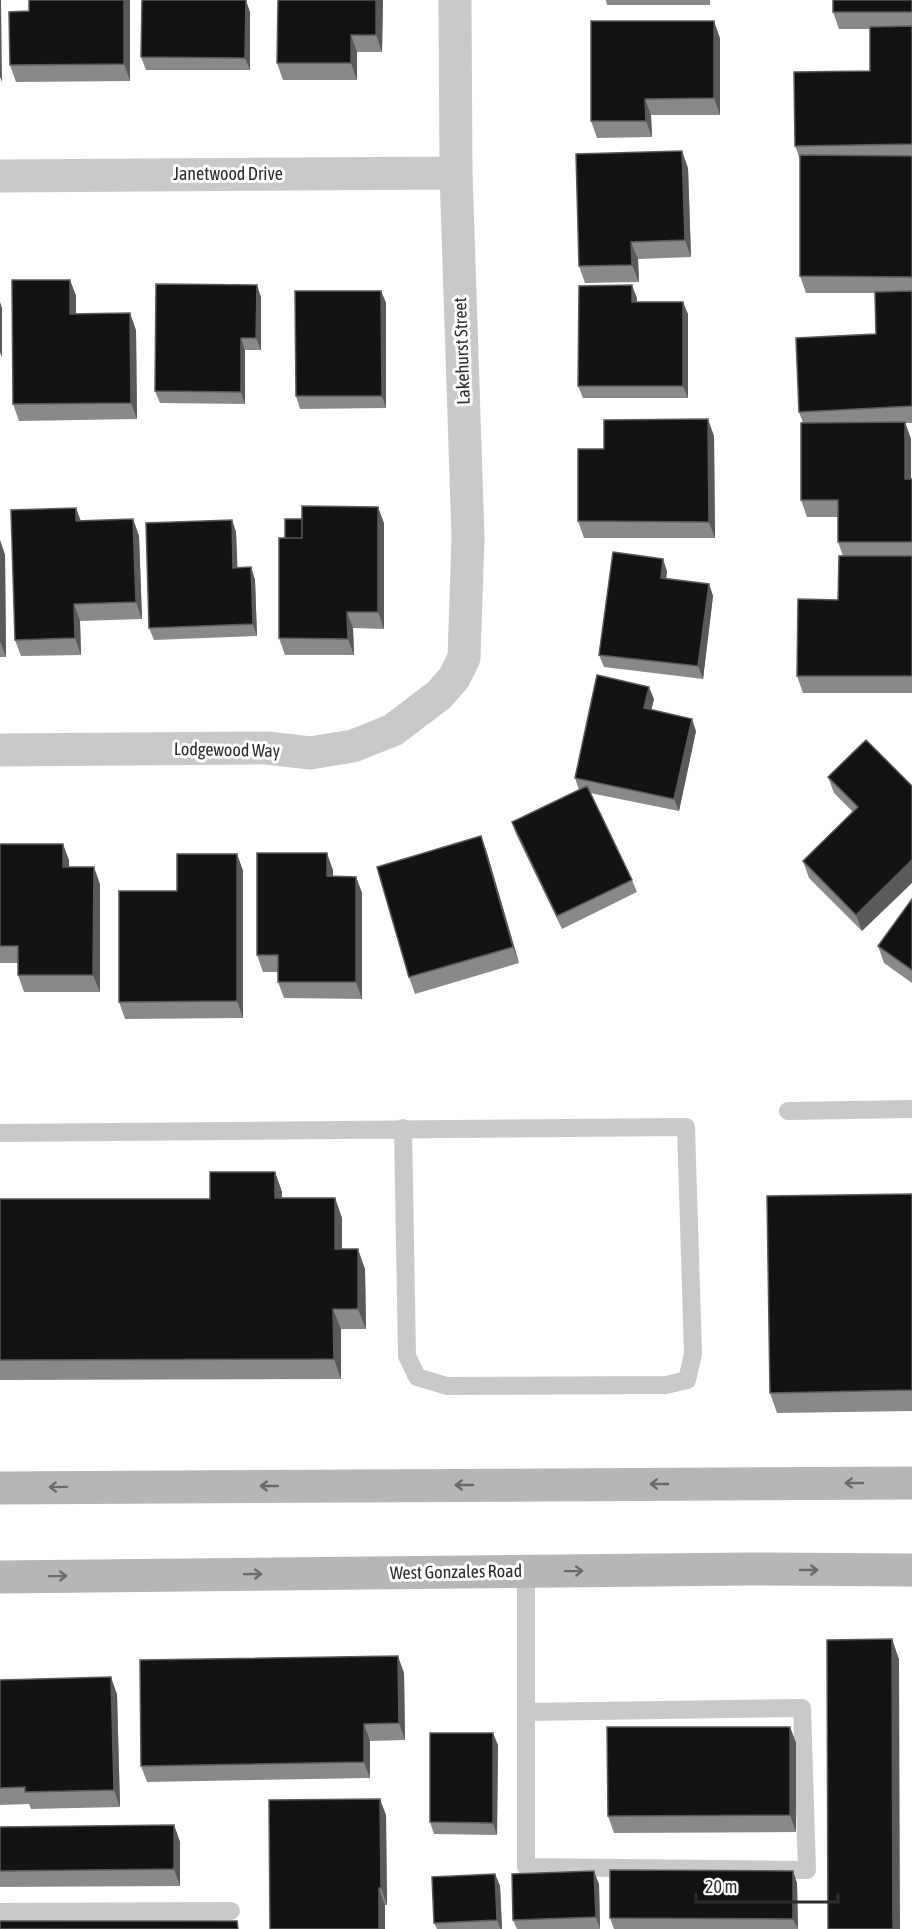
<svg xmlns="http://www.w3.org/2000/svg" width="912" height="1929" viewBox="0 0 912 1929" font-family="'Asap Condensed',sans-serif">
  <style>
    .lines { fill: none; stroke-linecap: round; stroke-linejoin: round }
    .lane { stroke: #c9c9c9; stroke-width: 18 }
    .street { stroke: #c9c9c9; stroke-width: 33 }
    .secondary { stroke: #b6b6b6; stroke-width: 33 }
    .wall { fill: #898989 }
    .shaded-wall { fill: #5a5a5a }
    .building { fill: #131313; stroke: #5a5a5a; stroke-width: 1.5 }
    .oneway { stroke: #6a6a6a }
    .labels { text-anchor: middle; stroke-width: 6; stroke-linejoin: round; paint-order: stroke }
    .street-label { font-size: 18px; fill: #2c2c2c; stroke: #fff }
  </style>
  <rect width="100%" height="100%" fill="#fff"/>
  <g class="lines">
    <path class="lane" d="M788 1111 912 1109
      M0 1133 686 1127 693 1354 687 1380 666 1385 447 1386 417 1377 407 1356 403 1128
      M526 1712 802 1708 807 1870 526 1867V1572
      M0 1912 231 1911"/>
    <path class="street" d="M0 176 456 173
      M0 750 267 748 310 753 353 746 393 730 439 695 454 678 464 658 468 537 456 173 455 0"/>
    <path class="secondary" d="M0 1488 912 1483
      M0 1577 750 1569 912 1570"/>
  </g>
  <path class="wall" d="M130 0V81L16 82 10 65Z
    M383 0 382 52H357V80H283L277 63Z
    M606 0H710V5H607Z
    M912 0V423H905L911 439V479H912V693H803L797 676 838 600 843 556 838 542V517H807L801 500 803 423 799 412 876 334 875 293H806L800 276V159L795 146 870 71V29H839L833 12Z
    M250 12V70H146L141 57Z
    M720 38V115H651L652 137 597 138 591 121Z
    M688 168 691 257 638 259 639 282 585 283 579 266Z
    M70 280 76 296V314L136 330 137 419 19 421 13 404Z
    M381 291 386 303V408L300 409 296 396Z
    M261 297V350H245V404L160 403 155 391Z
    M637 298V302L688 314V398H583L578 386Z
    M714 436 715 538H584L578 521 604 449Z
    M76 508 81 521 133 519 139 536 142 619 80 621 81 655 21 656 15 640Z
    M232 520 236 532 237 568 251 567 255 580 257 636 154 640 149 628Z
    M384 523V629L353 628 354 655H285L279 638 285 538Z
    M0 540 5 555 6 657H0Z
    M667 571 666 578 709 584 713 596 703 679 604 667 599 655Z
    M654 699 651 710 696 731 679 811 590 793 632 880 637 892 562 929 516 834 512 822 579 790 575 778Z
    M866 740 862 931 809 878 803 861 853 812 834 793 828 777Z
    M0 844 69 860V867L100 884V992H24L18 975V963H0Z
    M487 853 519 963 415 994 409 977Z
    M237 854 243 871V1018L125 1019 119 1002 177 891Z
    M333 870V876L356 877 362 893V999L284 998 278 982V972H263L257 955Z
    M912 899V983L884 963 878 946Z
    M275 1172 282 1192V1198H335L342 1218V1249L365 1269 366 1329H341V1379L0 1380V1199H210Z
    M912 1194V1411L777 1413 770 1393Z
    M404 1673 405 1740 370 1741V1778L147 1782 141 1766Z
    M0 1680 117 1694 120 1807 31 1809 29 1804 0 1805Z
    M790 1727 796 1743V1832L614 1833 608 1816Z
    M498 1745 497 1835 434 1834 430 1822Z
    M386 1815 387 1905H385V1929H270Z
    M174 1825 180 1842V1886L0 1887V1827Z
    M793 1871 797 1883 798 1929H614L610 1918Z
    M495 1874 500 1886 502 1929H437L434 1923Z
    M599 1884 600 1929H517L513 1920Z"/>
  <path class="shaded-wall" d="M0 0H1L2 82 0 77Z
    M124 0H130V81L124 64Z
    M246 0 250 12V70L245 58Z
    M376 0H383L382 52 376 35Z
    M714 21 720 38V115L714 98Z
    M351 35 357 52V80L351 63Z
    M645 99 651 115 652 137 646 121Z
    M682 151 688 168 691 257 685 240Z
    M631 242 638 259 639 282 632 265Z
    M70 280 76 296V331L70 314Z
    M257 285 261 297V350L256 338Z
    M632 285 637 298V314L632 302Z
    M381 291 386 303V408L382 396Z
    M0 302 2 308V358L0 352Z
    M683 302 688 314V398L683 386Z
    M130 313 136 330 137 419 131 403Z
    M241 338 245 350V404L241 392Z
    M708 419 714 436 715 538 709 522Z
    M905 422 911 439V495L905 479Z
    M378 507 384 523V629L378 612Z
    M76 508 82 525 76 521Z
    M133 519 139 536 142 619 136 602Z
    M232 520 236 532 238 580 233 568Z
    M0 540 5 555 6 657 0 641Z
    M663 559 667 571 665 590 661 578Z
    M251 567 255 580 257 636 253 624Z
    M709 584 713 596 703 679 698 666Z
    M74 604 80 621 81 655 75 638Z
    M347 612 353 628 354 655 348 639Z
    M649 687 654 699 649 721 644 708Z
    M692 719 696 731 679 811 674 799Z
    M481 836 487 853 519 963 513 947Z
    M63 844 69 860V883L63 867Z
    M327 853 333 870V893L327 876Z
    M237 854 243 871V1018L237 1001Z
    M912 860V883L862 931 856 915Z
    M94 867 100 884V992L93 975Z
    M356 877 362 893V999L356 982Z
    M275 1172 282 1192V1218L275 1198Z
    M335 1198 342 1218V1269L335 1249Z
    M358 1249 365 1269 366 1329 358 1309Z
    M333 1309 341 1329V1379L334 1359Z
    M892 1639 899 1659 900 1929H893Z
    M398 1656 404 1673 405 1740 399 1723Z
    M111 1677 117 1694 120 1807 114 1790Z
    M364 1724 370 1741V1778L364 1762Z
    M790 1727 796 1743V1832L790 1815Z
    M493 1733 498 1745 497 1835 493 1823Z
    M380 1799 386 1815 387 1905 381 1888Z
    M174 1825 180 1842V1886L174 1869Z
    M594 1871 599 1884 600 1929 596 1917Z
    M793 1871 797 1883 798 1929 793 1919Z
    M495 1874 500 1886 502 1929H501L497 1920Z
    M379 1888 385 1905V1929H379Z"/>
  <path class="building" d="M29 0H124V64L10 65 9 12 29 11Z
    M142 0H246L245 58 141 57Z
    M278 0H376V35H351V63H277Z
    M833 0H912V12H833Z
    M591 21H714V98L645 99 646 121H591Z
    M912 26V144L795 146 794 72 870 71V27Z
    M682 151 685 240 631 242 632 265 579 266 576 154Z
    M800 155 912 156V277L800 276Z
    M12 280H70V314L130 313 131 403 13 404Z
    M156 284 257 285 256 338H241V392L155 391Z
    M632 285V302H683V386H578L579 286Z
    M295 291H381L382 396H296Z
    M912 291V406L799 412 796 338 876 334 875 292Z
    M708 419 709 522 578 521V449H604V420Z
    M905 422V479H912V542H838V500H801V423Z
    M302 506 378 507V612H347L348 639 279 638V538H302Z
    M76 508V521L133 519 136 602 74 604 75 638 15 640 11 510Z
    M285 519H302V538H285Z
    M232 520 233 568 251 567 253 624 149 628 146 523Z
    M613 552 663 559 661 578 709 584 698 666 599 655Z
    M839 556H912V676H797L798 599 838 600Z
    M597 675 649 687 644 708 692 719 674 799 575 778Z
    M866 740 912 786V860L856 915 803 861 858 807 828 777Z
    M587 786 632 880 557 916 512 822Z
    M481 836 513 947 409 977 377 867Z
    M0 844H63V867H94L93 975H18V946H0Z
    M257 853H327V876L356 877V982H278V955H257Z
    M177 854H237V1001L119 1002V891H177Z
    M912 899V970L878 946Z
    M210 1172H275V1198H335V1249H358V1309H333L334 1359 0 1360V1199H210Z
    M912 1194V1390L770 1393 767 1196Z
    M892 1639 893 1929H828L827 1640Z
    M398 1656 399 1723 364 1724V1762L141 1766 140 1660Z
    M111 1677 114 1790 25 1792V1787L0 1788V1680Z
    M607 1727H790V1815L608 1816Z
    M430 1733H493V1823L430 1822Z
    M380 1799 381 1888H379V1929H270L269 1800Z
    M174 1825V1869L0 1871V1827Z
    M610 1870 793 1871V1919L610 1918Z
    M594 1871 596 1917 513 1920 512 1874Z
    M495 1874 497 1920 434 1923 432 1877Z
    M0 1921H237L238 1929H0Z"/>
  <defs><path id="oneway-shaft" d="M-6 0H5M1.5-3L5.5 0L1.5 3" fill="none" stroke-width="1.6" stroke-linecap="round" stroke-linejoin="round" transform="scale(1.5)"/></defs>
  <g class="oneway">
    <use href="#oneway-shaft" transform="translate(854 1483) rotate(180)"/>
    <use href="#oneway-shaft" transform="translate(659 1484) rotate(180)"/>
    <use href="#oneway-shaft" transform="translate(464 1485) rotate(180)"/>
    <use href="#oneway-shaft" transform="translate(269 1486) rotate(180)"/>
    <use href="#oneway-shaft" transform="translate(58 1487) rotate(179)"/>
    <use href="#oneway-shaft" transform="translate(809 1570)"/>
    <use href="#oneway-shaft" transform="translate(574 1571) rotate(-1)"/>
    <use href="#oneway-shaft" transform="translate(253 1574) rotate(-1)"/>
    <use href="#oneway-shaft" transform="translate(58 1576) rotate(-1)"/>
  </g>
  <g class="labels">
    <g class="street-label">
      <text x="228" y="180">Janetwood Drive</text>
      <text transform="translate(462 351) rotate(-92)" y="6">Lakehurst Street</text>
      <text transform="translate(227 750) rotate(1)" y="6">Lodgewood Way</text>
      <text transform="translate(456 1572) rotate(-1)" y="6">West Gonzales Road</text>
    </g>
  </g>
  <path d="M696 1893v9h142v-9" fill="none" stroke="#2c2c2c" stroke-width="3"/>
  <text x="705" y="1893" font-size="18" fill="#2c2c2c" stroke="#ffffff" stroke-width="4.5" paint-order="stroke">20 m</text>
</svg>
